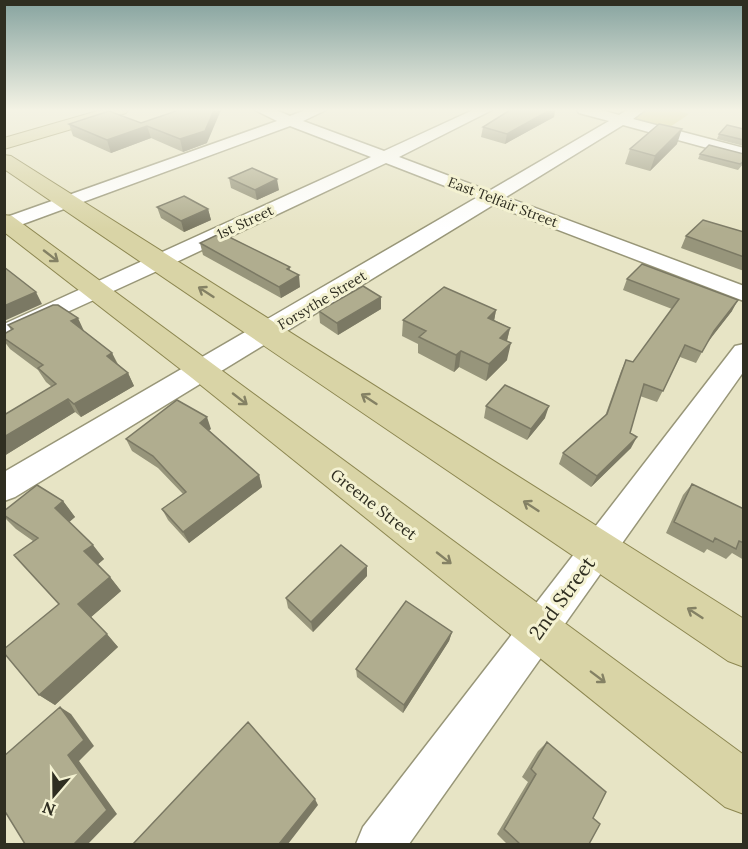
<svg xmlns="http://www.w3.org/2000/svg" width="748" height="849" viewBox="0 0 748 849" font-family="Lora,serif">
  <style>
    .green { fill: #d2cb83 }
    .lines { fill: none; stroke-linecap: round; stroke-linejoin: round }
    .minor-casing { stroke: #989678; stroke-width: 3 }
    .major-casing { stroke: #8d8751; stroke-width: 2 }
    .minor { fill: #fff; fill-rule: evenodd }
    .major { fill: #d9d4a6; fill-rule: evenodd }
    .wall { fill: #97957b }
    .shaded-wall { fill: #7b7964 }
    .building { fill: #b0ad8f; stroke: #7b7964; stroke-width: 1.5 }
    .oneway { stroke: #848164 }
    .labels { text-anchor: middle; stroke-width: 6; stroke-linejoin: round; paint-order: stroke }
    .far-street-label { font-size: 14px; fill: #2f2e21; stroke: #f4f2d2 }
    .street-label { font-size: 16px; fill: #2f2e21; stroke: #f4f2d2 }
    .near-street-label { font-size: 20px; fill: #2f2e21; stroke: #f4f2d2 }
  </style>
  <rect width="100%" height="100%" fill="#e7e4c5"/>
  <path class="green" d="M648 110H676L689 114 667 129 637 121 636 118Z"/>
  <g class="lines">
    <g class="minor-casing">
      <path id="minor" d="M255 110H276L290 116 305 110H326L303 121 384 151 473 110H492L399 157 489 191 609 121 579 113 577 110H601L619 115 627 110H645L633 119 744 148V158L623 125 506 197 744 286V301L493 205 15 497 4 501V472L476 198 386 163 168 266 4 341V324L371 157 290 126 4 231V218L277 121Z
        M744 344V371L409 844H356L363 827 735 346Z"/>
    </g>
    <g class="major-casing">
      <path id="major" d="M101 110H128L126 113 4 149V138Z
        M4 155 11 156 744 619V667L728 661 4 169Z
        M4 215 12 216 744 755V814L725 807 192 378 4 232Z"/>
    </g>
    <use href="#minor" class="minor"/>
    <use href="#major" class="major"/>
  </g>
  <path class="wall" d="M510 110H555L554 117 505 144 481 137 483 127Z
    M141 123 207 143 183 152 151 138 111 153 73 136 69 124Z
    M744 129V146L717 139 719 134Z
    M677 144 650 171 625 164 630 149Z
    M700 154H744V163L738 170 698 159Z
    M229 178 279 190 257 200 231 188Z
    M157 207 208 209 211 220 184 232 161 218Z
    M744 232V271L681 248 686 236Z
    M200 243 290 267V271L300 287 281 298 203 255Z
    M627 279 732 311 708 341 696 363 680 357 657 402 640 396 630 433 631 448 591 487 559 464 563 453 605 416 621 371 626 360 633 362 672 309 623 290Z
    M381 309 338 335 320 323 319 311Z
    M496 310 494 320 510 328 507 341V360L486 381 459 367 454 372 418 353V344L402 336 403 320Z
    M8 325 84 331 112 353 118 364 128 373 134 386 81 417 75 412 4 456V415L52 387 46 382 38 370 10 349 4 341V334L11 330Z
    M486 406 545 418 527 440 484 418Z
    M211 429 209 430 259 475 262 487 189 543 168 520 162 509 183 494 158 468 132 451 126 439Z
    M692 484 744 509V560L732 553 726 559 707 549 704 553 666 533 683 495Z
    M63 501 75 517 69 522 104 559 98 564 110 577 121 591 91 617 118 647 55 705 39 695 59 604 33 541 16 529 4 517V511Z
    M367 576 313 632 288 608 286 598Z
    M452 632 449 641 403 713 357 677 356 669Z
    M547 742 593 818 589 844H507L497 834 528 782 522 777 538 751Z"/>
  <path class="shaded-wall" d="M214 110H221L207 143 183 152 180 139Z
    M550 110H555L554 117 505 144 507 134Z
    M147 126 151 138 111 153 107 140Z
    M682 129 677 144 650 171 655 156Z
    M277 179 279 190 257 200 255 190Z
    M208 209 211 220 184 232 181 221Z
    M299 275 300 287 281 298 279 287Z
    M36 292 42 304 4 321V306Z
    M381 297V309L338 335 337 323Z
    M738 300 732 311 708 342 714 331Z
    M496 310 493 327 488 318Z
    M78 318 84 331 77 335 71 321Z
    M510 328 506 344 500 338Z
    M511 343 507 360 486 381 489 364Z
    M461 351 459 367 454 372 456 355Z
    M112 353 118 366 107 356Z
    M128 373 134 386 81 417 74 404Z
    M68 399 75 412 4 456V437Z
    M549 406 545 418 527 440 531 429Z
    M207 417 211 429 204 434 200 423Z
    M637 437 631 448 591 487 597 476Z
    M259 475 262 487 189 543 183 532Z
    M63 501 75 517 67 524 55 508Z
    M93 545 104 559 96 566 84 551Z
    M367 566V576L313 632 311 622Z
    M110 577 121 591 90 618 78 604Z
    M452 632 449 641 403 713 404 705Z
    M107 634 118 647 55 705 39 695Z
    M60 707 71 714 94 746 79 761 117 814 88 844H74L68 755Z
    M315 799 318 805 288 844H279Z"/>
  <path class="building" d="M179 110H214L205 131 180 139 147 126 107 140 69 124 109 111 141 123Z
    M510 110H550L507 134 483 127Z
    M659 124 682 129 655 156 630 149Z
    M727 125 744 129V140L719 134Z
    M709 145 744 154V161L740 164 700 154Z
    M252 168 277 179 255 190 229 178Z
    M184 196 208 209 181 221 157 207Z
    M703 220 744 232V257L686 236Z
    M221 233 290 267 287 269 299 275 279 287 200 243Z
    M642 264 738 300 714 331 702 352 685 345 663 391 644 384 630 433 637 437 597 476 563 453 607 414 626 360 633 362 679 299 627 279Z
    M4 267 36 292 4 306Z
    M363 286 381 297 337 323 319 311Z
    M444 287 496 310 488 318 510 328 500 338 511 343 489 364 461 351 456 355 419 337 426 331 403 320Z
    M53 305H58L78 318 71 321 112 353 107 356 128 373 74 404 68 399 4 437V415L56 384 38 368 43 365 4 338V334L13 329 8 325Z
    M505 385 549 406 531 429 486 406Z
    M177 400 207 417 200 423 259 475 183 532 162 509 186 492 153 456 126 439Z
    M692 484 744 509V543L739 541 736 549 715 538 713 542 674 522Z
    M37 485 63 501 55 508 93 545 84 551 110 577 78 604 107 634 39 695 4 653V649L59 604 14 555 38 538 4 515V511Z
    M341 545 367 566 311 622 286 598Z
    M406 601 452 632 404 705 356 669Z
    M60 707 84 740 68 755 107 810 74 844H25L6 813 4 814V756Z
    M248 722 315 799 279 844H133Z
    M547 742 606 792 593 818 600 824 589 844H520L504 829 536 774 531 769Z"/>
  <defs><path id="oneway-shaft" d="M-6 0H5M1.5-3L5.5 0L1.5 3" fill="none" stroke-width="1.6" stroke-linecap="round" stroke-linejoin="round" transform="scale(1.5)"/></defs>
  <g class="oneway">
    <use href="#oneway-shaft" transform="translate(51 256) rotate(38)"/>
    <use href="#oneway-shaft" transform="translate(206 292) rotate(-147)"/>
    <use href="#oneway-shaft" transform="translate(240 399) rotate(38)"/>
    <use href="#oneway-shaft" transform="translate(369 399) rotate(-147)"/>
    <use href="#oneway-shaft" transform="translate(531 506) rotate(-147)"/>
    <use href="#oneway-shaft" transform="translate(444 558) rotate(38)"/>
    <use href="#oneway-shaft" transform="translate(695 613) rotate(-147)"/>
    <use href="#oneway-shaft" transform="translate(598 677) rotate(37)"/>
  </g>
  <linearGradient id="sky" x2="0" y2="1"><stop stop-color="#86a39f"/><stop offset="0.48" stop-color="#f4f3e5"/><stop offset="1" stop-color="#f4f3e5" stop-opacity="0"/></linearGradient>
  <rect width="748" height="229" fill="url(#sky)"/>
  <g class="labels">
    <g class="far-street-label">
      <text transform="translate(503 202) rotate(21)" y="5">East Telfair Street</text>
      <text transform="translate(245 222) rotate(-25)" y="5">1st Street</text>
      <text transform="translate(322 300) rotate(-31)" y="5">Forsythe Street</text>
    </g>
    <g class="street-label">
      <text transform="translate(374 504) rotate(38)" y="6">Greene Street</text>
    </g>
    <g class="near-street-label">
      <text transform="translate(562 598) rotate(-54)" y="7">2nd Street</text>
    </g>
  </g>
  <rect width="748" height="849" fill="none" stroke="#2f2e21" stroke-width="12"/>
  <g transform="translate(54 795) rotate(200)" stroke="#f4f2d2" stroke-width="4.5" paint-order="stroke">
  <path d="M0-4.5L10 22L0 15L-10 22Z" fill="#2f2e21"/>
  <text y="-9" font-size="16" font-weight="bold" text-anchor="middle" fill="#2f2e21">N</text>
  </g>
</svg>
